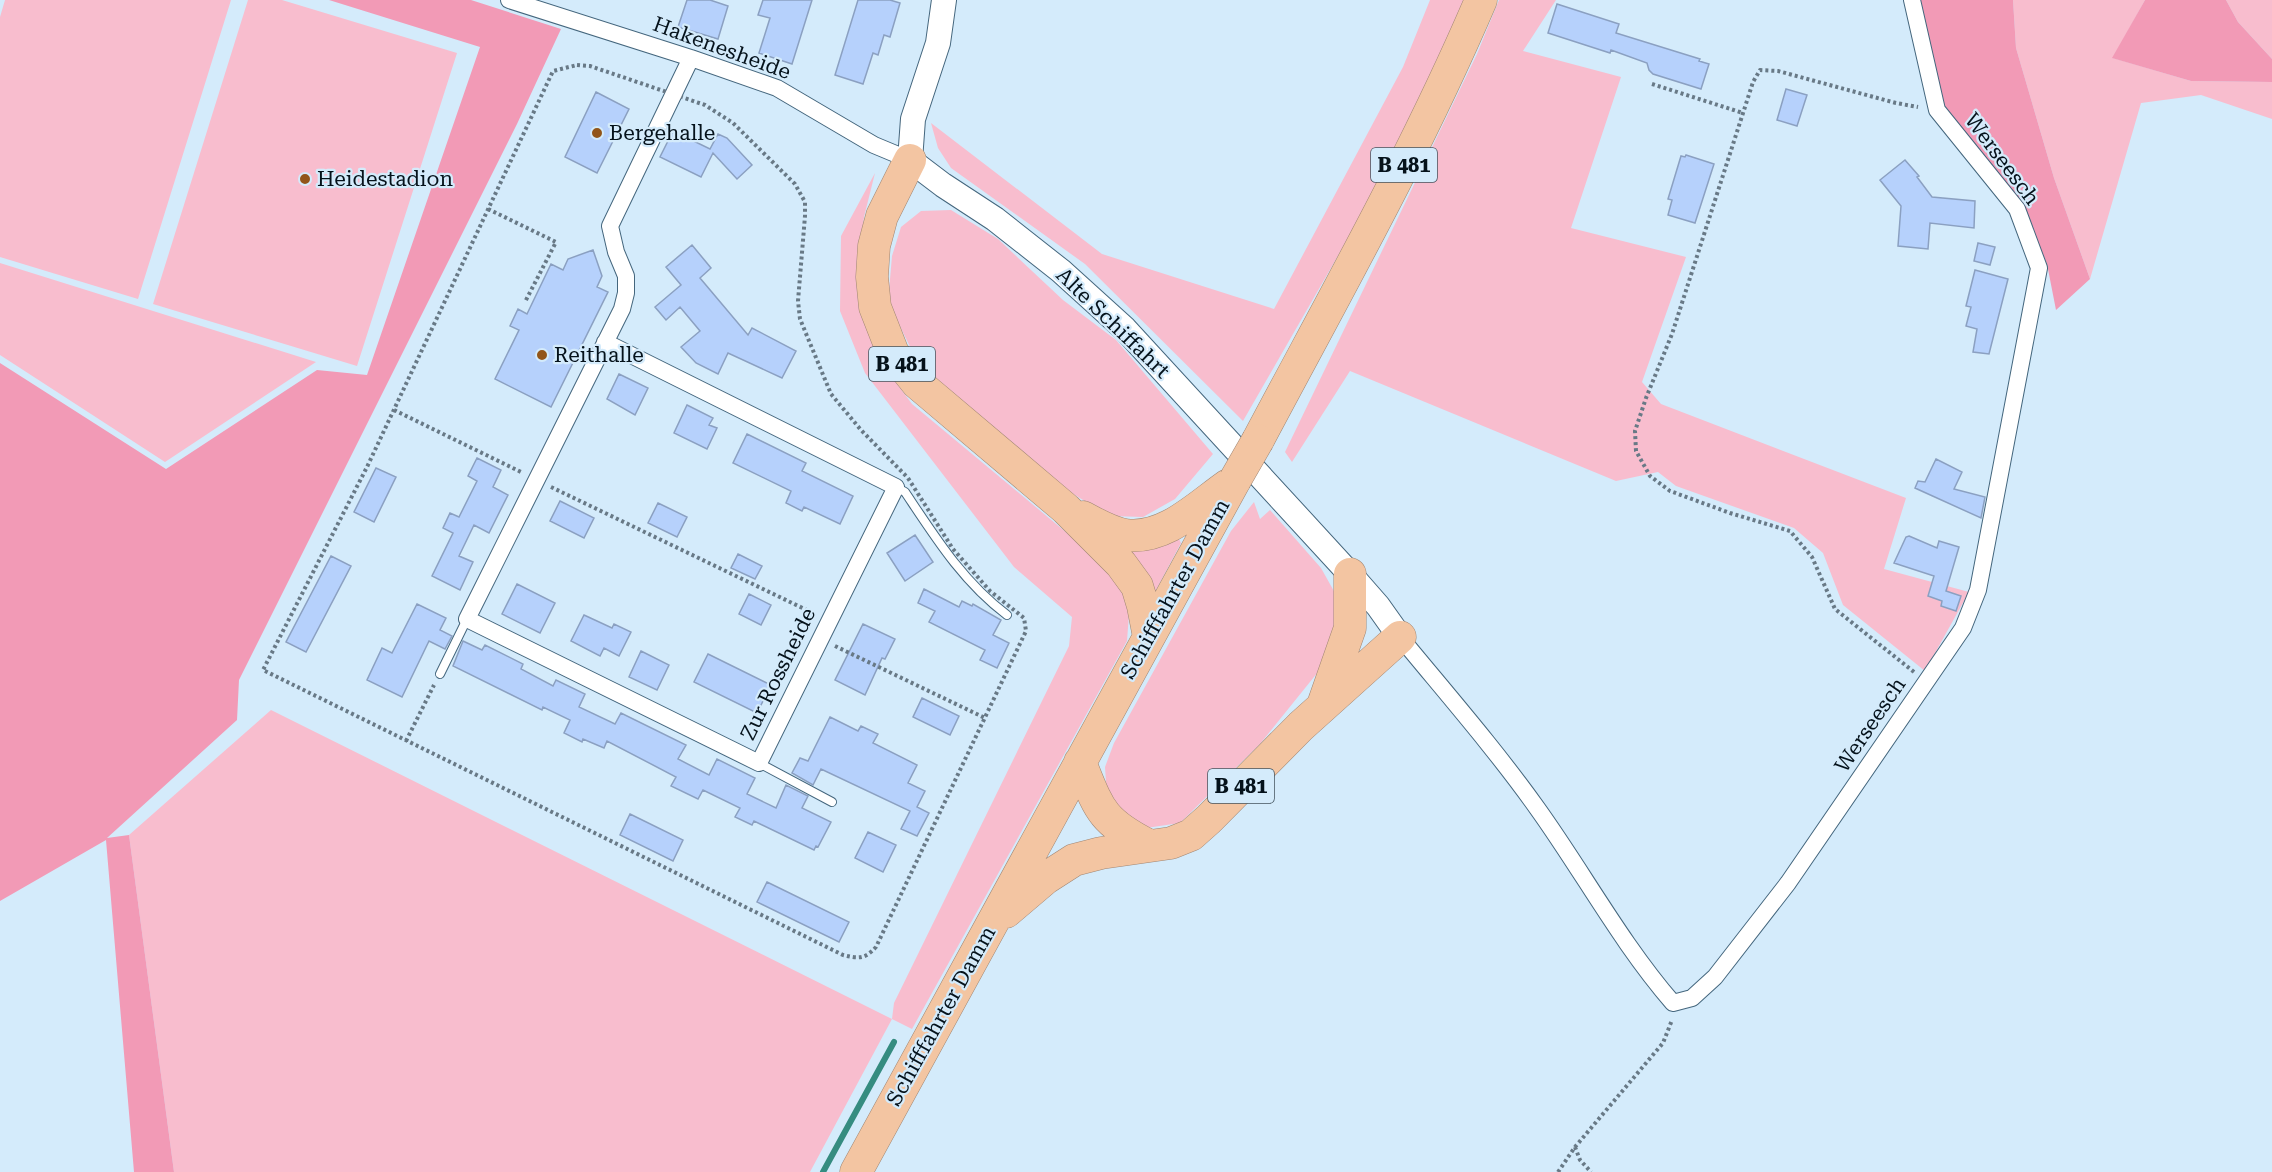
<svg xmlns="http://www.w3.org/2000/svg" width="2272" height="1172" viewBox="0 0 2272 1172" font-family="'Roboto Serif',serif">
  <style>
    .green { fill: #f8bdce }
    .forest { fill: #f29ab6 }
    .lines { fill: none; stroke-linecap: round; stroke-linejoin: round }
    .stream { stroke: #358c80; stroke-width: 6 }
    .building { fill: #b6d1fc; stroke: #8ba0c1; stroke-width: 1.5 }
    .lane-casing { stroke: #44667d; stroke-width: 10 }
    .street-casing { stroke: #44667d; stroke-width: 18 }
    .secondary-casing { stroke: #44667d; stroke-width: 26 }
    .highway-casing { stroke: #a08673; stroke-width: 33 }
    .path { stroke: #687986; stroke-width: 4; stroke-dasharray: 3 3; stroke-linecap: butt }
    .lane { stroke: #fff; stroke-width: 8 }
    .street { stroke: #fff; stroke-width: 16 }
    .secondary { stroke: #fff; stroke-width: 24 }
    .highway { stroke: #f3c5a2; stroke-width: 32 }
    .highway-bridge-casing { stroke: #a08673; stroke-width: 33; stroke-linecap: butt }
    .highway-bridge { stroke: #f3c5a2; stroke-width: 32 }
    .poi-dot { fill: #925519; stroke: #d4ebfb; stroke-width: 2 }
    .labels { text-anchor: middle; stroke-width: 4.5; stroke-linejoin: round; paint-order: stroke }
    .shield { fill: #d4ebfb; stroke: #43535e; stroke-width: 1.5 }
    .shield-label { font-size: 20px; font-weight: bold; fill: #05121b }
    .street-label { font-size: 21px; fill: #05121b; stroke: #d4ebfb }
    .poi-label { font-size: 21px; fill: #05121b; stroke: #d4ebfb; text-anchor: start }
  </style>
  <rect width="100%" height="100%" fill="#d4ebfb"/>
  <path class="green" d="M5 0H231L138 299 0 257V17Z
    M248 0H282L457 53 357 366 153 304Z
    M1430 0H1465L1412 127 1243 421 1085 264 951 168 938 148 931 123 1102 254 1274 309 1403 67Z
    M1499 0H1556L1523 51 1621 77 1571 228 1686 257 1642 382 1661 404 1906 498 1884 569 1969 592 1925 671 1843 605 1823 553 1794 528 1676 486 1658 472 1616 481 1350 371 1292 462 1285 452 1477 54Z
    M2013 0H2145L2113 58 2191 81 2272 82V119L2201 95 2141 103 2090 279 2054 178 2016 48Z
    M2226 0H2272V59L2238 22Z
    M875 173 864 217 859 273 880 361 912 404 1121 578 1130 601 1127 641 912 1029 892 1019 810 1172H174L129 835 271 710 892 1019 894 1003 1069 646 1072 617 1014 567 865 373 840 311 841 236Z
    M951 210 998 239 1063 300 1116 340 1213 454 1175 499 1143 517 1110 516 1073 494 920 367 888 302 892 256 901 227 921 211Z
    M0 263 316 362 165 462 0 355Z
    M1254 502 1260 519 1270 510 1321 568 1335 593 1338 620 1318 672 1260 744 1180 823 1146 828 1122 817 1107 797 1105 767 1114 743 1231 531Z
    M1171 539H1179L1181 543 1155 592 1122 545Z"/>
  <path class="forest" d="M329 0H471L561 29 517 124 239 680 237 720 107 838 129 835 174 1172H134L106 840 0 901V363L166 469 317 370 367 375 480 47Z
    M1918 0H2013L2016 48 2054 178 2090 279 2056 310 2047 264 2024 208 1943 105Z
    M2145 0H2226L2238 22 2272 59V82L2191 81 2112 58Z"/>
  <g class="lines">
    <path class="stream" d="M823 1172 894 1042"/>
  </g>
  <path class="building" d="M687 0H710L728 6 718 39 678 27Z
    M763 0H812L792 64 759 53 770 18 758 15Z
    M858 0H890L900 3 890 37 884 35 878 55 873 53 863 84 835 75Z
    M1557 4 1619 24 1616 33 1700 59 1699 61 1709 64 1701 89 1653 74 1649 70 1647 63 1611 50 1610 53 1548 33Z
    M1786 89 1807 95 1797 126 1777 120Z
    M596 92 629 109 597 173 565 157Z
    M673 131 710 149 718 134 727 138 752 165 737 179 713 153 701 177 660 157Z
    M1686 155 1714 164 1695 223 1668 215 1672 200 1668 199 1681 156 1685 157Z
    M1905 160 1919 176 1917 177 1932 197 1975 201 1974 228 1930 223 1928 249 1898 246 1901 206 1880 180Z
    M1978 243 1995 247 1990 265 1974 261Z
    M692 245 711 268 700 278 748 335 752 328 796 351 782 378 728 353 718 374 696 363 681 347 700 331 680 307 666 320 655 307 681 285 666 267Z
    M593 250 602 276 597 287 608 292 551 407 495 379 519 330 510 326 518 309 527 314 551 264 563 270 568 259Z
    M1975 270 2008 279 1989 354 1973 352 1977 329 1966 326 1971 307 1966 306Z
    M619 374 648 388 635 415 607 399Z
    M687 405 713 418 709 425 717 428 707 449 674 433Z
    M747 434 806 463 802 471 853 496 840 524 804 507 802 511 786 503 791 491 733 463Z
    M477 458 501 470 493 487 508 495 489 533 474 525 459 556 473 562 460 590 432 576 453 533 443 528 450 513 459 517 477 481 468 476Z
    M1936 459 1962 472 1954 489 1985 497 1981 518 1915 488 1918 481 1925 482Z
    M376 468 396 477 374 522 354 512Z
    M560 501 594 518 584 538 550 521Z
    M658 503 687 517 677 537 648 523Z
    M915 535 933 562 905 581 887 553Z
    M1909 536 1937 548 1939 541 1959 547 1946 591 1961 596 1956 611 1941 606 1942 601 1928 596 1934 576 1894 563 1906 537Z
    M738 554 762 566 755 579 731 568Z
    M331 556 351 566 306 652 286 642Z
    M517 584 555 603 540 633 502 614Z
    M924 589 959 607 962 601 972 606 973 604 1001 620 993 635 1009 643 997 668 980 660 985 650 929 622 935 611 918 603Z
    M749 594 771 605 761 625 739 614Z
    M417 604 446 618 440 630 452 636 445 649 429 641 402 697 367 680 382 648 392 653Z
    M584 615 612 628 614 624 631 632 619 656 604 648 600 656 571 641Z
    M863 624 895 639 885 659 882 658 865 695 835 680Z
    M463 641 482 650 485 645 523 664 521 669 553 686 556 680 585 694 579 707 615 724 621 713 686 745 678 759 709 775 717 759 755 778 747 794 776 808 786 785 808 796 802 808 831 822 818 847 816 846 814 850 754 821 752 825 735 817 740 808 703 790 698 799 671 786 676 777 607 741 604 748 583 739 582 742 564 733 570 720 543 707 542 710 453 666Z
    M641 651 669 665 657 690 629 677Z
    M708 654 771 685 757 713 694 682Z
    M922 698 959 716 950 735 913 717Z
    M830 717 858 731 861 726 878 734 873 743 917 765 908 783 925 791 917 807 929 813 917 836 901 829 910 811 821 769 813 785 792 773 800 758 808 761Z
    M630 814 683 840 673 861 620 835Z
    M868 832 896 845 883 872 855 858Z
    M767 882 849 922 839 942 757 902Z"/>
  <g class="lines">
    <g class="lane-casing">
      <path id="lane" d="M896 487 905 492C935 537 963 582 1007 615
        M440 674 467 619
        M759 763 832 802"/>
    </g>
    <g class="street-casing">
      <path id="street" d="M509 0 691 58 777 88 874 145 910 160
        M605 342 896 487 759 763 467 619 622 309 626 293V276L616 252 610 226 691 58
        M1400 637C1446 693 1495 749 1537 808 1583 872 1621 943 1673 1003L1692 998 1715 977 1788 883 1963 628 1978 590 2039 268 2017 209 1937 110 1912 0"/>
    </g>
    <g class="secondary-casing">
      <path id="secondary" d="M944 0 938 43 913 119 910 160 943 185 995 219 1061 271 1125 329 1350 574 1378 606 1400 637"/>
    </g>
    <g class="highway-casing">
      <path id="highway" d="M910 160 882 216 874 246 872 277 875 307 893 353 917 383 1066 509 1121 564 1137 586 1143 606 1149 637
        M1258 440C1335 295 1416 152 1481 0
        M1083 517C1096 524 1111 533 1126 535 1165 540 1198 506 1228 485
        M1324 702 1350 628V574
        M1080 762C1099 809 1101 821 1148 845
        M1006 912 1046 878 1074 860 1101 853 1171 843 1191 835 1209 819 1301 726 1400 637
        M856 1172 1235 480"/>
    </g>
    <path class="path" d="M577 65 590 66 705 105 733 123 795 184 805 202V216L798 301 800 319 831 394 861 430 908 478 953 549 990 591 1024 618 1026 631 876 947C865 959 859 959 843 955L263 670 367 467 553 71Z
      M1652 84 1743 113
      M488 209 556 242 525 302
      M394 410 523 473
      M551 487 815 614
      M835 646 985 718
      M1914 672 1835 609 1812 557 1790 531 1730 513 1670 491 1650 476 1636 451 1635 431 1646 398 1672 334 1753 82 1760 70 1778 71 1896 103 1918 107
      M406 741 434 685
      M1575 1147 1580 1160 1591 1172
      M1558 1172 1575 1147 1663 1043 1672 1020"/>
    <use href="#lane" class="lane"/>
    <use href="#street" class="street"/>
    <use href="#secondary" class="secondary"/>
    <use href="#highway" class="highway"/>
    <g class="highway-bridge-casing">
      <path id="highway-bridge" d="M1235 480 1258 440"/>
    </g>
    <use href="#highway-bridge" class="highway-bridge"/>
  </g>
  <g class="poi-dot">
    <circle cx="597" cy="133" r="6"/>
    <circle cx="305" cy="179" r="6"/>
    <circle cx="542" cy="355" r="6"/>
  </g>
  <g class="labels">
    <g class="shield">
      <rect x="1371" y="148" width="66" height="34" rx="4.5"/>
      <rect x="869" y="347" width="66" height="34" rx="4.5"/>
      <rect x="1208" y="769" width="66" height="34" rx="4.5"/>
    </g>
    <g class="shield-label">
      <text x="1404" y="172">B 481</text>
      <text x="902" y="371">B 481</text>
      <text x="1241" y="793">B 481</text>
    </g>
    <g class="street-label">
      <text transform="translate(722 48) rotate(20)" y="7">Hakenesheide</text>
      <text transform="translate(2002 159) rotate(53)" y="7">Werseesch</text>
      <text transform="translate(1113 323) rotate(44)" y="7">Alte Schiffahrt</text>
      <text transform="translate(1175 589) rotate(-61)" y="7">Schifffahrter Damm</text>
      <text transform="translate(778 674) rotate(-64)" y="7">Zur Rossheide</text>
      <text transform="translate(1870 725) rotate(-56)" y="7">Werseesch</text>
      <text transform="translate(941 1016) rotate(-61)" y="7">Schifffahrter Damm</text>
    </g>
    <g class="poi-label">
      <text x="609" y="140">Bergehalle</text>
      <text x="317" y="186">Heidestadion</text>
      <text x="554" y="362">Reithalle</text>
    </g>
  </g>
</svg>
